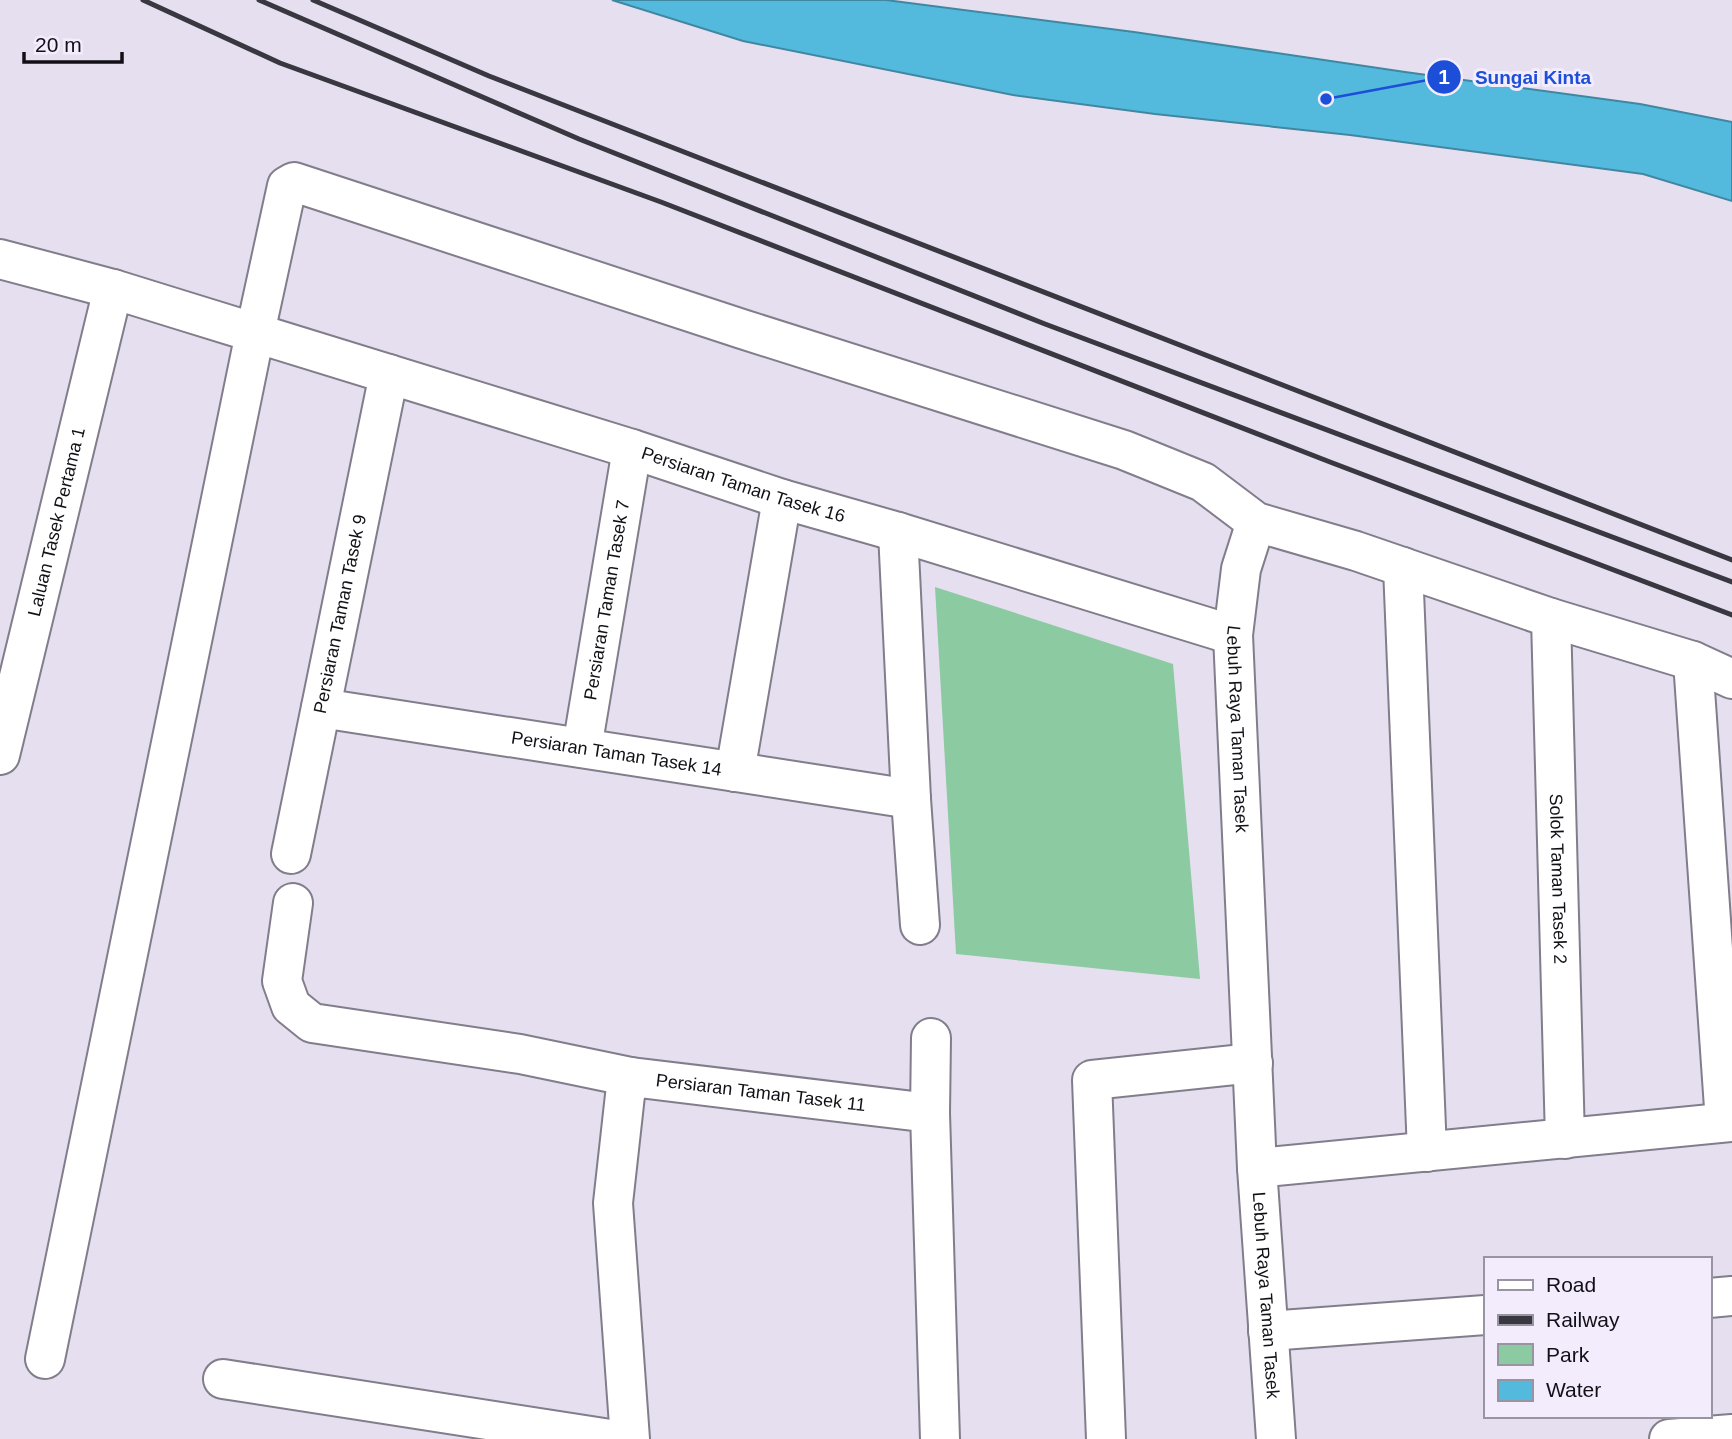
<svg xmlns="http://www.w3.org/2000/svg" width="1732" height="1439" viewBox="0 0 1732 1439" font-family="Helvetica,sans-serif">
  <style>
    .green { fill: #8ccaa1 }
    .water { fill: #54badd; stroke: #4087a1; stroke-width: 2 }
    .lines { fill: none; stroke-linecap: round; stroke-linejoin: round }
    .minor-casing { stroke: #827d8b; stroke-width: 42 }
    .minor { stroke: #fff; stroke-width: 38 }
    .rail { stroke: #39373f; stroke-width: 5 }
    .labels { text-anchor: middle; stroke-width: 6; stroke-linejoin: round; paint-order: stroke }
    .street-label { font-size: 18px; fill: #121016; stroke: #f2ecfd }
    .leader { fill: none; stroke: #1d4ed8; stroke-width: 2.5 }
    .callout-dot { fill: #1d4ed8; stroke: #f2ecfd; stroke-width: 2.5 }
    .mark-label { font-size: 21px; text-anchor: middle; font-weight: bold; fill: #fff }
    .callout-label { font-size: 19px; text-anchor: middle; font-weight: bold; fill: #1d4ed8; stroke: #f2ecfd; stroke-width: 6; stroke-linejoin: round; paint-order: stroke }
  </style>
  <rect width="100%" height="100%" fill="#e5dff0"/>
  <path class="green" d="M935 587 1173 664 1200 979 956 954Z"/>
  <path class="water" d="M612 0H886L1134 32 1405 72 1640 104 1732 122V201L1643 174 1350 135 1155 114 1013 95 743 41Z"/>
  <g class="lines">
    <g class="minor-casing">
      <g id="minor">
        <path id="s1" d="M0 259 113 289 184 311 632 449 782 499 898 532 1233 635"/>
        <path id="s2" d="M1256 522 1241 569 1233 635 1257 1168 1276 1439"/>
        <path d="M898 532 911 799 920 925"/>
        <path d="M1403 567 1427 1152"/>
        <path id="s3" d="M1551 618 1565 1139"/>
        <path d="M1693 661 1725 1122"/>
        <path id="s4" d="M321 708 911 799"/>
        <path id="s5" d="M582 748 632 449"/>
        <path id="s6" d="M0 755 113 289"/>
        <path d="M735 772 782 499"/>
        <path id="s7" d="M291 854 389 374"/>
        <path d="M293 903 282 981 291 1006 312 1023 520 1054 631 1077"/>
        <path d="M930 1113 931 1038"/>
        <path d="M1257 1168 1732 1122"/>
        <path d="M1709 1298 1732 1296"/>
        <path d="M1268 1331 1485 1315"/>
        <path d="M45 1359 255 333 287 186 294 182 742 329 1124 450 1203 482 1256 522 1356 551 1551 618 1693 661 1732 679"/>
        <path d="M223 1379 610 1439"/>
        <path id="s8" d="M630 1439 613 1203 625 1095 631 1077 930 1113 940 1439"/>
        <path d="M1106 1439 1092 1080 1253 1063"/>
        <path d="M1669 1439 1732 1434"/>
      </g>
    </g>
    <use href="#minor" class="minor"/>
    <path class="rail" d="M143 0 280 63 661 202 1330 462 1732 615
      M259 0 579 139 1045 324 1732 582
      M313 0 489 76 1732 560"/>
  </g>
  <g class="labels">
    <g class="street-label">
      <text dy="6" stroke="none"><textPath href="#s1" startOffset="777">Persiaran Taman Tasek 16</textPath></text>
      <text dy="6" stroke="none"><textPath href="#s6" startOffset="240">Laluan Tasek Pertama 1</textPath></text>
      <text dy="6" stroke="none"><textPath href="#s5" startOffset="150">Persiaran Taman Tasek 7</textPath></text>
      <text dy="6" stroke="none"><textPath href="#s7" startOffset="245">Persiaran Taman Tasek 9</textPath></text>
      <text dy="6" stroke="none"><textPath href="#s2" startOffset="210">Lebuh Raya Taman Tasek</textPath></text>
      <text dy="6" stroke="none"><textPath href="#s4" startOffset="299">Persiaran Taman Tasek 14</textPath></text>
      <text dy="6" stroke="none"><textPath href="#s3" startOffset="261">Solok Taman Tasek 2</textPath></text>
      <text dy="6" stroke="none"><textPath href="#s8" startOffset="495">Persiaran Taman Tasek 11</textPath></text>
      <text dy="6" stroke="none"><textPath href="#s2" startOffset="777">Lebuh Raya Taman Tasek</textPath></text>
    </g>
  </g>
  <path class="leader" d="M1326 99L1444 77"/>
  <g class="callout-dot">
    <circle cx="1326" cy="99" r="7"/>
    <circle cx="1444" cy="77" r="18"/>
  </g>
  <g class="mark-label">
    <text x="1444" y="84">1</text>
  </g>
  <g class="callout-label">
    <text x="1533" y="84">Sungai Kinta</text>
  </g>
  <rect x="1484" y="1257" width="228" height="161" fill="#f2ecfd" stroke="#9894a1" stroke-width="2"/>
  <rect x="1498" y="1280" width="35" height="10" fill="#ffffff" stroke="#9894a1" stroke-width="2"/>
  <text x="1546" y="1292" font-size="21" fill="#121016">Road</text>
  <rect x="1498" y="1315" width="35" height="10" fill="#39373f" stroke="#9894a1" stroke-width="2"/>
  <text x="1546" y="1327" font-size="21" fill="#121016">Railway</text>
  <rect x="1498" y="1344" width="35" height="21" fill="#8ccaa1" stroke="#9894a1" stroke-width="2"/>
  <text x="1546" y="1362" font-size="21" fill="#121016">Park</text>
  <rect x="1498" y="1380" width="35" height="21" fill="#54badd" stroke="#9894a1" stroke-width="2"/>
  <text x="1546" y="1397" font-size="21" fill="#121016">Water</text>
  <path d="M24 52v10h98v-10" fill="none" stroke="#121016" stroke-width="3.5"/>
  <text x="35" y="52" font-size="21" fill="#121016" stroke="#f2ecfd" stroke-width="5" paint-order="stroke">20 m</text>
</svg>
